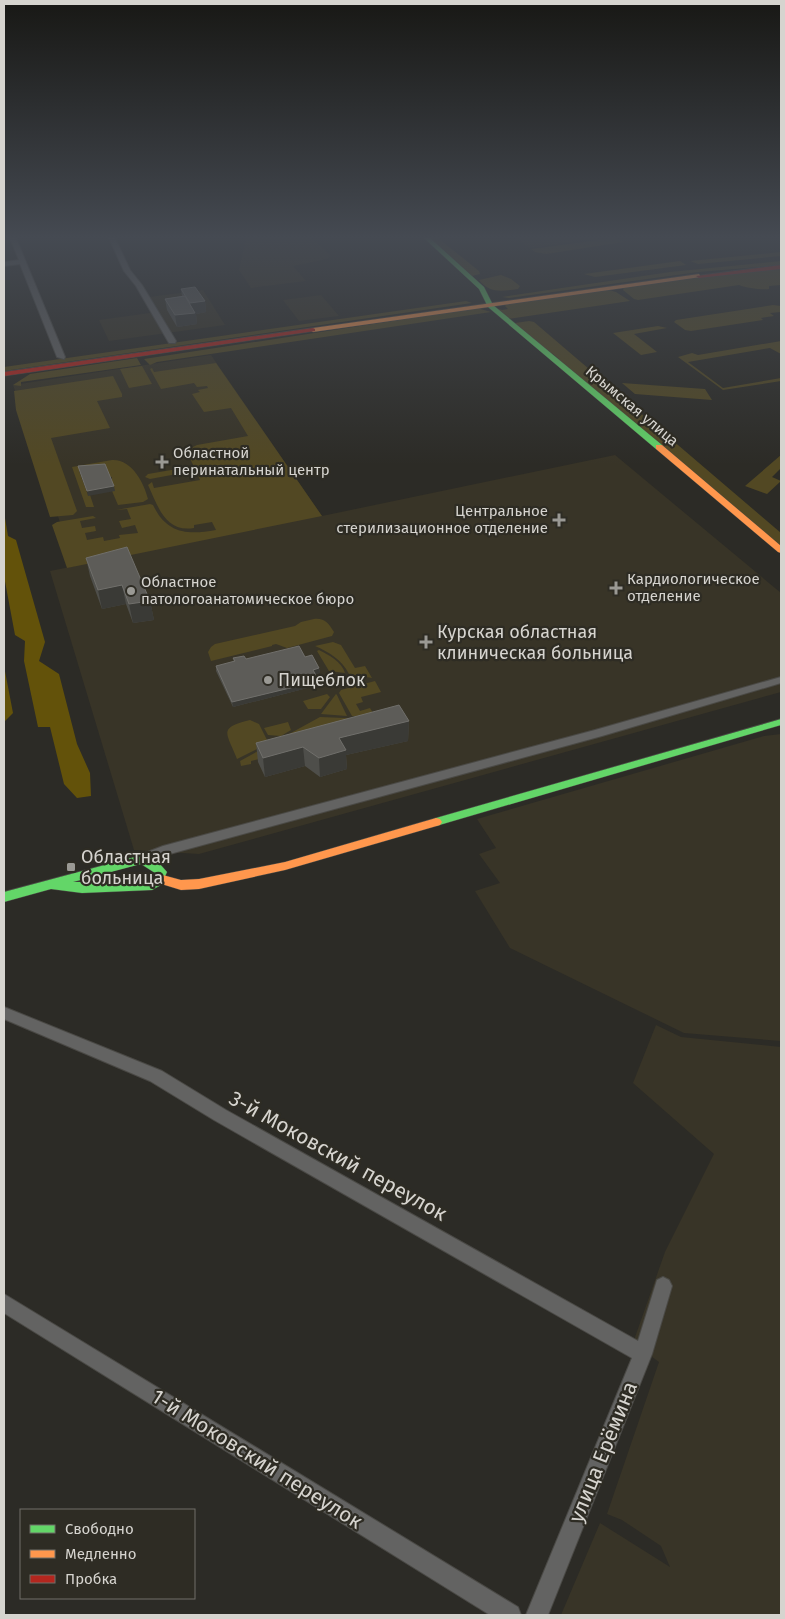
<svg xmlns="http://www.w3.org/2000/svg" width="785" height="1619" viewBox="0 0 785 1619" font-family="'Fira Sans',sans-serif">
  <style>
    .built { fill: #383427 }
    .green { fill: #524823 }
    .forest { fill: #63520a }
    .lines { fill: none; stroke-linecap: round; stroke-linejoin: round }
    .street-casing { stroke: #4a4945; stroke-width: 2 }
    .fast-casing { stroke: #4a4945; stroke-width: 1 }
    .slow-casing { stroke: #4a4945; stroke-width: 1 }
    .jam-casing { stroke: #4a4945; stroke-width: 1 }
    .street { fill: #636362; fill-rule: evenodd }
    .fast { fill: #63d668; fill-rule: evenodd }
    .slow { fill: #ff974d; fill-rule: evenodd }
    .jam { fill: #b3261e; fill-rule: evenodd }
    .wall { fill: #4e4e4a }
    .shaded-wall { fill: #3a3a36 }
    .building { fill: #5d5c58; stroke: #706f6b }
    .poi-dot { fill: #9a9994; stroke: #2e2c24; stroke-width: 2 }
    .labels { text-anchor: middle; stroke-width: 4.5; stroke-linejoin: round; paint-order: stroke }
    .far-street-label { font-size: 15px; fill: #d6d4cf; stroke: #2e2c24 }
    .far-poi-label { font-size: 15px; fill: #d6d4cf; stroke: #2e2c24; text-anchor: start }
    .poi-label { font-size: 18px; fill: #d6d4cf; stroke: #2e2c24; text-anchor: start }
    .near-street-label { font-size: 21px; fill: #d6d4cf; stroke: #2e2c24 }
  </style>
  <rect width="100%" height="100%" fill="#2c2b26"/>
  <path class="built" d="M246 238H312L331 256 327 259 293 266 306 281 251 288 239 270Z
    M516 238H602L530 248Z
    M203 290 225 325 109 341 99 320 157 312 149 297Z
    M321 295 339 316 299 321 283 300Z
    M211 355 322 516 615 455 781 593V692L199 854 134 850 50 571 75 566 13 385Z
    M781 734V1041L684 1033 510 948 475 891 500 883 479 854 496 848 477 819 764 736Z
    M656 1025 681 1037 781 1047V1615H561L600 1523 670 1567 661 1546 622 1520 607 1514 659 1362 633 1343 665 1252 714 1154 633 1083Z"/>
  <path class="green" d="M429 238H438L479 271 480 274 472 276Z
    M614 238 624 242 546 254 535 252 531 249Z
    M781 252V256L698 264 690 261Z
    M680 261 686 265 595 277 584 274Z
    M781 261V265L698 272 509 298 502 297 670 272Z
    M781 269V285L769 286V289C761 290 747 288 739 285L638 300 634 299 623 290 624 287 736 272Z
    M501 275 511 279 520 286 518 289C502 291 490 294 479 280Z
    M609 290 616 292 630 301 508 319 496 308 502 310 508 309 505 306 507 304Z
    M466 301 472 303 4 371V367Z
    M773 305 781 306V312L770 313 774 316 761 318 763 320 691 331 685 330 674 322 676 320Z
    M477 308 491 312 157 362 150 365 144 359Z
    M529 321 534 322 781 533V546L563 365C556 353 546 351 536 342 528 336 522 330 515 323Z
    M658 326 667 328 634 334 657 352 641 355 613 333Z
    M781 341V354L770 348 688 362 723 388 781 378V381L723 390 678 357 692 353 698 355Z
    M137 358 141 365 21 382V386L13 385 30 374Z
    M216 363 322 516 67 568 52 525 57 522 93 516 96 518 80 521 82 528 95 526 96 531 85 533 87 540 103 537 104 541 120 538 119 535 138 533 135 525 122 528 119 521 131 519 127 509 116 510 150 504 153 505C167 534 187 535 216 530L212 522 194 525V528C165 533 158 506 148 485L152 482 154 488 200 480 188 454 189 449 197 445 248 436 231 408 204 412 192 394 200 392 198 390 208 388 207 386 197 387 194 383 161 389 150 369 152 368 154 372Z
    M142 366 152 384 129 388 120 369Z
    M113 376 122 394V397L97 401 110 428 51 438 77 511 73 515 50 517 16 410 14 391Z
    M622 383 705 389 712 400 635 394Z
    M781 455V468L772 477 781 481 767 494 745 486Z
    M112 460C132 459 144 483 148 499L143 502 118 505 112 491V477L79 471 88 495H90L94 507H86L72 467Z
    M183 468 188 469V472L150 479 145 477 148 474Z
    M314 619C325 618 328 623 334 632L332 636 287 648 276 644 272 645V646L211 661 208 652 211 647 215 644 295 626 301 622Z
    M333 642 341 645 355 668 365 666 372 678 349 674C342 660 329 652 315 646Z
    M319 650C329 655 342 662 345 673L329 671 317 651Z
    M375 681 381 692 361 697 363 702 356 704 360 711 370 708 373 713 392 719 352 716 339 693 341 690Z
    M327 694 330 697 321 709H308L303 701Z
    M336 694 337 695 347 716 321 714Z
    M320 717 393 720 315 745 251 761V764L241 766 240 761Z
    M250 720 259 724 268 742 267 744 237 759C227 733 217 728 250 720Z
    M288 722 291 730 281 736 268 735 264 728Z"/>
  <path class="forest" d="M4 512 8 536 16 540 45 642 39 661 59 674 77 744 90 773 91 796 77 798 64 784 50 727H38L24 661 25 641 15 635 4 576Z
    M4 666 13 713 4 722Z"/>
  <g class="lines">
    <g class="street-casing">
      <path id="street" d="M10 238H16L65 357 64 359 57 357 20 264 4 266V262L19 260Z
        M109 238H115L130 270 142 285 176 341 175 343H169L136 286 124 271Z
        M781 677V683L602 736 166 855 142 864 137 862 135 859 137 856 163 846 595 730Z
        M4 1007 162 1071 226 1110 638 1341 657 1280 663 1277 669 1280 672 1286 652 1354 548 1615H526L632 1358 214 1120 150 1081 4 1019Z
        M4 1294 518 1607 521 1615H490L4 1313Z"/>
    </g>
    <g class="fast-casing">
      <path id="fast" d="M424 238H430L484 287 493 305 662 445V449H656L488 307 479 289Z
        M781 719V725L436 826 430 822 436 818Z
        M142 855 159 863 167 872 161 885 152 890 82 893 51 889 4 902V892ZM141 864 155 873 152 879 146 882H73Z"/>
    </g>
    <g class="slow-casing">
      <path id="slow" d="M699 274 701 277 313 332 310 330 313 328Z
        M656 445H662L781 546V553L778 552 656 449Z
        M436 818 440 819 442 822 440 825 285 870 199 889 181 890 155 882 153 879 155 876 159 874 181 880 199 879 285 862Z"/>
    </g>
    <g class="jam-casing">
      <path id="jam" d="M781 265V269L699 278 696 276Z
        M313 328 315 329V331L4 376V372Z"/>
    </g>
    <use href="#street" class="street"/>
    <use href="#fast" class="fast"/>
    <use href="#slow" class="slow"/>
    <use href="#jam" class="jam"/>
  </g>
  <path class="wall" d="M181 289 205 301 206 312 196 314 197 324 177 327 167 310 165 299 182 296Z
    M86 558 150 601 154 620 133 623 126 604 102 609 90 576Z
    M305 657 319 668 320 673 315 674 319 685 233 707 216 671V666L234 662 233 658 246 659Z
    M409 721 408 741 346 755 347 769 320 777 305 766 265 777 258 762 256 743Z"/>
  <path class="shaded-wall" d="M205 301 206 312 196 314 197 324 177 327 175 315 191 313 190 303Z
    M114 486 115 491 88 496 87 491Z
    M122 585 126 604 102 609 98 590Z
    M150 601 154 620 133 623 129 604Z
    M319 668 320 673 313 675V670Z
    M319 681V685L233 707 232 702Z
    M409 721 408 741 346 755 347 769 320 777 319 758 339 738Z
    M303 747 305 766 265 777 263 758Z"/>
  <path class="building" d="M195 287 205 301 190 303 181 289Z
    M185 296 195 313 175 315 165 299Z
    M105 464 114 486 87 491 78 466Z
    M127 547 150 601 129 604 122 585 98 590 86 558Z
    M299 646 305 657 312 655 319 668 313 670 319 681 232 702 216 666 235 661 233 658 244 656 246 659Z
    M399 705 409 721 339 738 346 750 319 758 303 747 263 758 256 743Z"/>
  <linearGradient id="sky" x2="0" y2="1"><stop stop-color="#181815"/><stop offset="0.51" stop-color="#454a52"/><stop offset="1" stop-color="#454a52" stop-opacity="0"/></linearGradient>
  <rect width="785" height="465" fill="url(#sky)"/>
  <g class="poi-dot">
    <path d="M159.5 454.5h5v5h5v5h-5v5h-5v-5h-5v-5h5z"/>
    <path d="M556.5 512.5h5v5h5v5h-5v5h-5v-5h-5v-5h5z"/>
    <path d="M613.5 580.5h5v5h5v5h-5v5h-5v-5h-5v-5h5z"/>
    <circle cx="131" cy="591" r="5"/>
    <path d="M423.5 634.5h5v5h5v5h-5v5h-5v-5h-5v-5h5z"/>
    <circle cx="268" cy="680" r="5"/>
    <rect x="66" y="862" width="10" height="10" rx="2.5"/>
  </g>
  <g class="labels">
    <g class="far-street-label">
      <text transform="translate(632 406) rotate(40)" y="5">Крымская улица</text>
    </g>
    <g class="far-poi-label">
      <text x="173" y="458">Областной<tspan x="173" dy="17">перинатальный центр</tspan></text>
      <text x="548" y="516" text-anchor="end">Центральное<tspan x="548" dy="17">стерилизационное отделение</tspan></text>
      <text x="627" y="584">Кардиологическое<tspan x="627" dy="17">отделение</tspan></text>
      <text x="141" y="587">Областное<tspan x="141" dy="17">патологоанатомическое бюро</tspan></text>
    </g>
    <g class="poi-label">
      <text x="437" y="638">Курская областная<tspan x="437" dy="21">клиническая больница</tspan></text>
      <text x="278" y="686">Пищеблок</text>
      <text x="81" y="863">Областная<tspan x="81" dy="21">больница</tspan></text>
    </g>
    <g class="near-street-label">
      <text transform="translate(338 1156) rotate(29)" y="7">3-й Моковский переулок</text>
      <text transform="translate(603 1452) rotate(-68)" y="7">улица Ерёмина</text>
      <text transform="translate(257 1459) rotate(32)" y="7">1-й Моковский переулок</text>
    </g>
  </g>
  <rect width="785" height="1619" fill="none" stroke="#d6d4cf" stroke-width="10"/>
  <rect x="20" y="1509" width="175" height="90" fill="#2e2c24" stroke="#716f68"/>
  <rect x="30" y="1525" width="25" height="8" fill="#63d668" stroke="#716f68"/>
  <text x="65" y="1534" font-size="15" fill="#d6d4cf">Свободно</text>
  <rect x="30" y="1550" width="25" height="8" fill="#ff974d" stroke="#716f68"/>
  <text x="65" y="1559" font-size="15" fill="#d6d4cf">Медленно</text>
  <rect x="30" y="1575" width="25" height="8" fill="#b3261e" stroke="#716f68"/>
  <text x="65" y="1584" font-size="15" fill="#d6d4cf">Пробка</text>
</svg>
